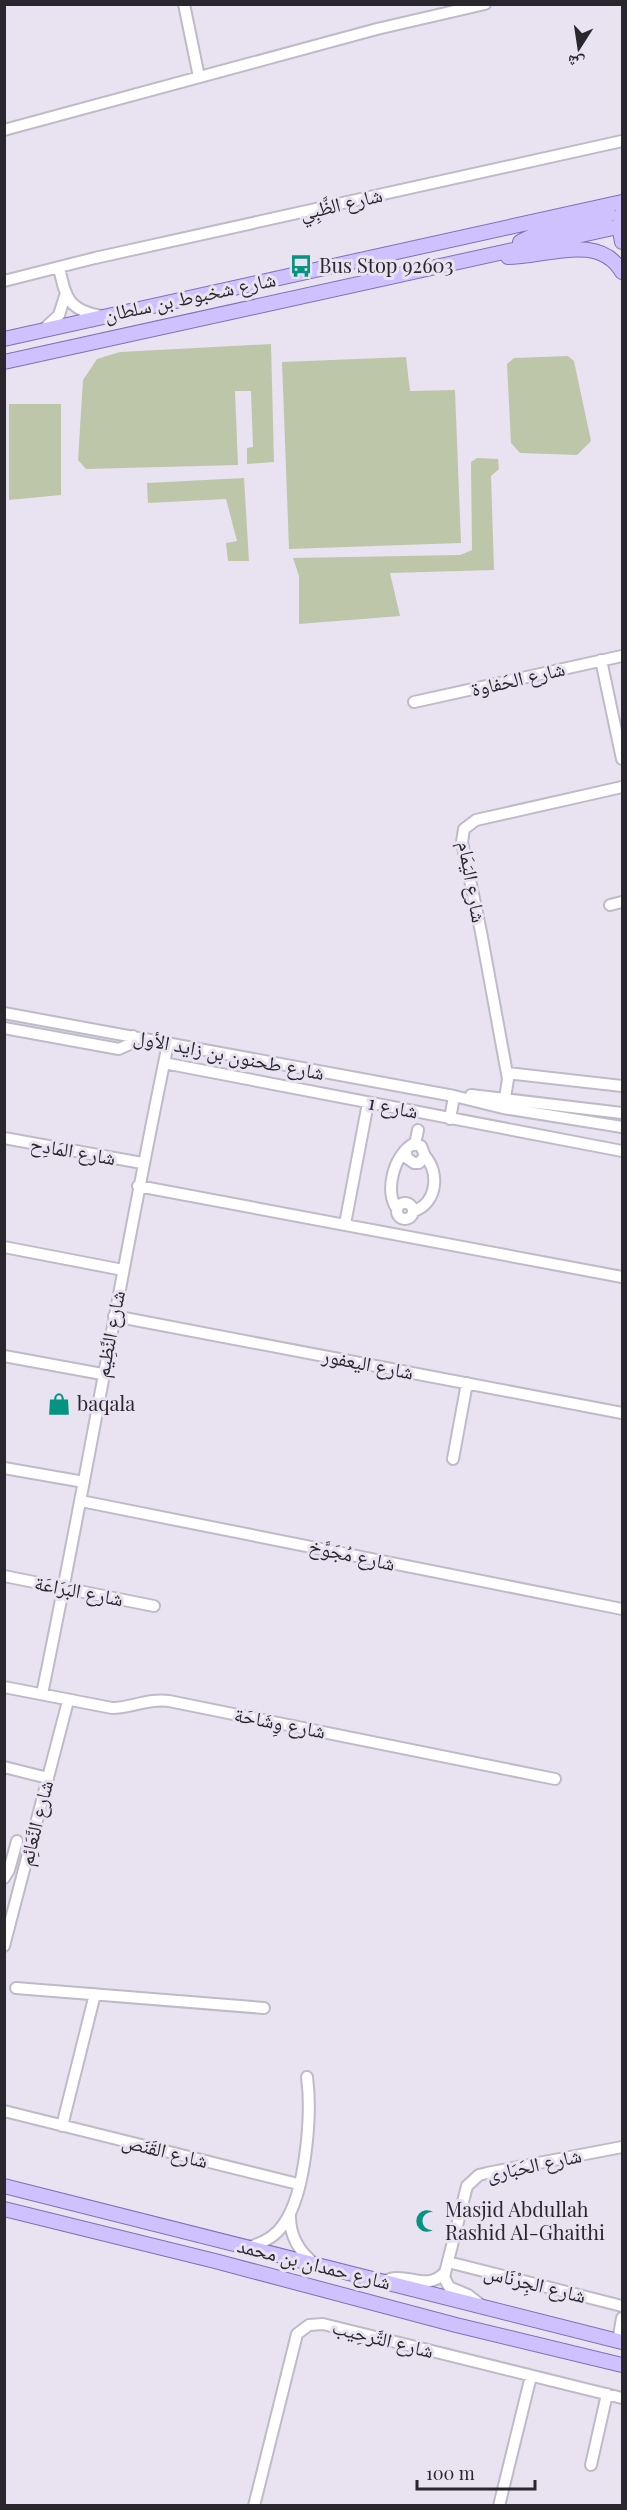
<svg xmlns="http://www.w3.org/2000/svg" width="627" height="2510" viewBox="0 0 627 2510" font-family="'Playfair Display','Noto Naskh Arabic',serif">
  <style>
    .garden { fill: #bec6a9 }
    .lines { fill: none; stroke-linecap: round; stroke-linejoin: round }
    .minor-casing { stroke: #bfbac8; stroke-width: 14 }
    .major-casing { stroke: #8070b4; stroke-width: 16 }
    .minor { stroke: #fff; stroke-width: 10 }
    .major { stroke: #cfc1fe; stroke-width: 14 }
    .labels { text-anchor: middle; stroke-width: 6; stroke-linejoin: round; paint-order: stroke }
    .street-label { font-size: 20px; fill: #29272d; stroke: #e9e3f1 }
    .poi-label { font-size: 20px; fill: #29272d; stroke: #e9e3f1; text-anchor: start }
  </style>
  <rect width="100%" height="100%" fill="#e9e3f1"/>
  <path class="garden" d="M271 344 274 462 247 464V448L253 447 251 391H235L238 465 86 469 78 460 83 380 97 359 120 352Z
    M568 356 574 361 591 441 577 455 520 453 511 443 507 364 514 358Z
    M406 357 410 391 455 390 461 543 289 549 282 362Z
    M9 404H61V495L9 500Z
    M477 458 498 459 499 469 491 476 494 570 390 573 400 616 299 624V576L293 558 460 555 472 550 471 462Z
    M244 478 249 561H228L226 543 237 541 226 499 148 503 147 483Z"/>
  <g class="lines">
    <g class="minor-casing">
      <path id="minor" d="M184 4 199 77
        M4 130 377 29 485 4
        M59 268C66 298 68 310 101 316
        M4 281 95 258 622 141
        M44 329 59 315 65 296
        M601 660 622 759
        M414 702 622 656
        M610 905 622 902
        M4 1013 454 1096 503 1108 622 1127
        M4 1028 119 1049 130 1044 133 1036
        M164 1063 622 1151
        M507 1073 622 1086
        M471 1095 622 1113
        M505 1098 508 1079 481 932 462 842 464 829 476 820 622 787
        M450 1119 454 1096
        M4 1138 142 1163
        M415 1144 418 1130
        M138 1186 622 1277
        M397 1211a8 8 0 1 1 16 0a8 8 0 1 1-16 0Z
        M397 1209C384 1191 394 1155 413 1144L421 1146 425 1156 419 1163H414L407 1158 406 1153
        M414 1211C437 1203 440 1173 425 1156
        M345 1224 368 1103
        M4 1247 123 1270
        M114 1316 622 1413
        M4 1356 102 1374
        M453 1459 467 1383
        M4 1468 84 1482
        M81 1501 622 1609
        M4 1576 154 1606
        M4 1687 112 1708C132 1708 148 1698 169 1701L555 1779
        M42 1694C87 1478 123 1260 168 1044
        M4 1767 48 1778
        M4 1878 9 1870 17 1841
        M4 1946 68 1701
        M16 1988 264 2008
        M4 2111 298 2184
        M62 2126 95 1994
        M290 2213C289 2235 298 2251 315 2264
        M249 2247C263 2243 275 2237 283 2225 306 2194 312 2114 307 2077
        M448 2262 622 2306
        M383 2282C404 2269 426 2293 444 2273
        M481 2305 468 2295 449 2287 444 2277 467 2186 479 2175 487 2173 622 2147
        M618 2341 622 2318
        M591 2465 607 2394
        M254 2506 297 2334 309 2325 323 2324 622 2398
        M499 2506 531 2376"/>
    </g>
    <g class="major-casing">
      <path id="major" d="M622 214 619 226 622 242
        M520 242 532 236 606 217 609 214 608 209 602 207
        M508 257C545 257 599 232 622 272
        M4 339 622 202
        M4 362 622 226
        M4 2186 622 2342
        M4 2209 215 2261 456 2325 622 2365"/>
    </g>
    <use href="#minor" class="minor"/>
    <use href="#major" class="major"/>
  </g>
  <defs>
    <g id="bus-bare" transform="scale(1.8)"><path d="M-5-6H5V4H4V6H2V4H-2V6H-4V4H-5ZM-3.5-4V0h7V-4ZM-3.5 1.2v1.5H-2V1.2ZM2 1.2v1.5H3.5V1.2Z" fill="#049481" stroke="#e9e3f1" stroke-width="2.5" paint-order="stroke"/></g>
    <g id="shop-bare" transform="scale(1.8)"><path d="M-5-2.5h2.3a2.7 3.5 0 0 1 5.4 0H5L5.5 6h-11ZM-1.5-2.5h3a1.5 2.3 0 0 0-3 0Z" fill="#049481" stroke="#e9e3f1" stroke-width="2.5" paint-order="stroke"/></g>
    <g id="mosque-bare" transform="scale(1.8)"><path d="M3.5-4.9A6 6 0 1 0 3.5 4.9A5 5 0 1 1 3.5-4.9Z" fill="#049481" stroke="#e9e3f1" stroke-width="2.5" paint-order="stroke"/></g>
  </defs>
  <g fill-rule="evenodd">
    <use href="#bus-bare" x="301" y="266"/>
    <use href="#shop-bare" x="59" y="1404"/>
    <use href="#mosque-bare" x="427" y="2221"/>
  </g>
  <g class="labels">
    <g class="street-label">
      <text transform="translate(341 204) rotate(-13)" y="7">شارع الظَّبِي</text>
      <text transform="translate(190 297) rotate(-12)" y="7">شارع شخبوط بن سلطان</text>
      <text transform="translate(518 679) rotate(-13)" y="7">شارع الحَفاوة</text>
      <text transform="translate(472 882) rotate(80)" y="7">شارع اليَمَام</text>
      <text transform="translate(229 1055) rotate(11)" y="7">شارع طحنون بن زايد الأول</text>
      <text transform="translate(393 1107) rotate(11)" y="7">شارع 1</text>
      <text transform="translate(73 1151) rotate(10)" y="7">شارع المَادِح</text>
      <text transform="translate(110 1334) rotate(-79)" y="7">شارع النَّظِيم</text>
      <text transform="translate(368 1364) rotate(11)" y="7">شارع اليعفور</text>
      <text transform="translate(352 1555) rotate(12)" y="7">شارع مُجَوَّخ</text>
      <text transform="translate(79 1591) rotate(11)" y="7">شارع البَرَاعَة</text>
      <text transform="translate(280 1723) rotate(11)" y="7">شارع وِشَاحَة</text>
      <text transform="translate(36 1823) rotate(-76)" y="7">شارع النَّعَائِم</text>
      <text transform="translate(165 2151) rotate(14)" y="7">شارع القَنَص</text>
      <text transform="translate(534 2165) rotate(-12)" y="7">شارع الحَبَارى</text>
      <text transform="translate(314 2264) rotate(14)" y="7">شارع حمدان بن محمد</text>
      <text transform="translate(535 2284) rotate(14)" y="7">شارع الجِرْنَاس</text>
      <text transform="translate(383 2339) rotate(14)" y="7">شارع التَّرحِيب</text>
    </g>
    <g class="poi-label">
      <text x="319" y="273">Bus Stop 92603</text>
      <text x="77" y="1411">baqala</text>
      <text x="445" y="2217">Masjid Abdullah<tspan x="445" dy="23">Rashid Al-Ghaithi</tspan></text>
    </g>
  </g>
  <rect width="627" height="2510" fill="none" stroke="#29272d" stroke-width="12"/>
  <g transform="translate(579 48) rotate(192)" stroke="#e9e3f1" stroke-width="4.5" paint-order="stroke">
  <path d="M0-4.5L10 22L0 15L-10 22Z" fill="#29272d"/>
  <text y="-9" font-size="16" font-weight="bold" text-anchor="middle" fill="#29272d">ش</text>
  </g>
  <path d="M417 2480v9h118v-9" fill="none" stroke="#29272d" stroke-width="3"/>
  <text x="426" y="2480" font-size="18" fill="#29272d" stroke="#e9e3f1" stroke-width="4.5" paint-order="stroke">100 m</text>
</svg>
